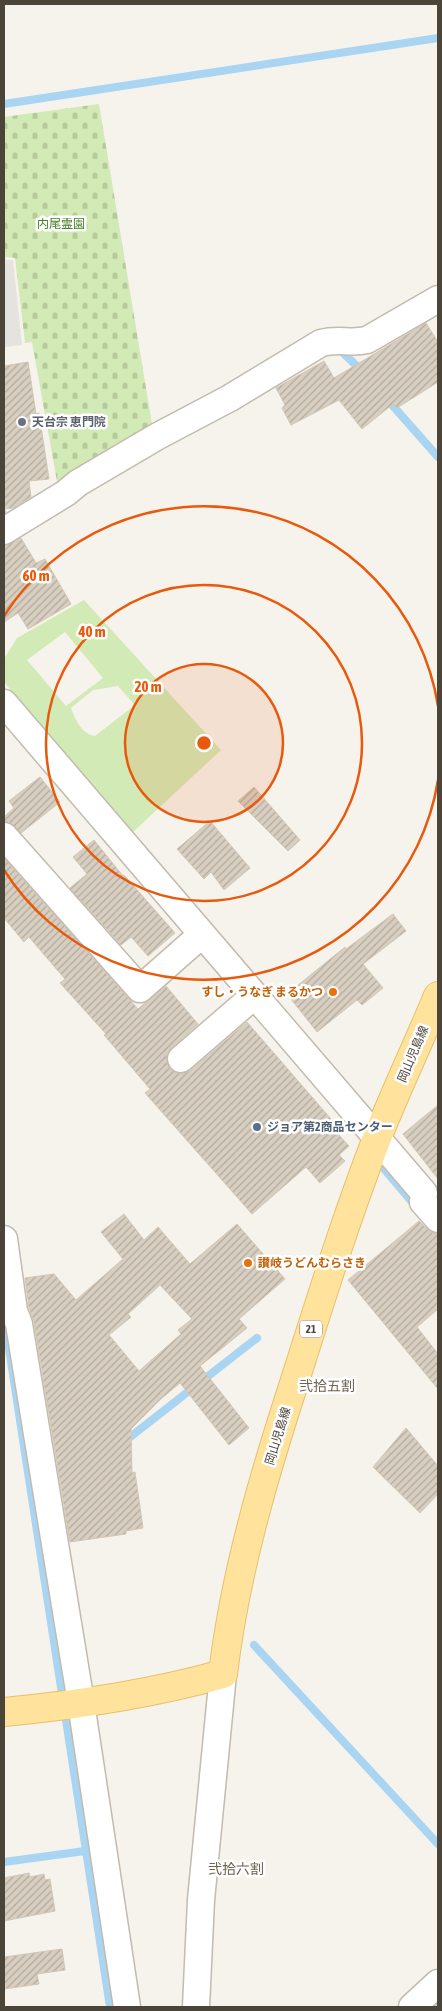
<svg xmlns="http://www.w3.org/2000/svg" width="442" height="2011" viewBox="0 0 442 2011" font-family="'Asap Condensed','Noto Sans JP',sans-serif">
  <style>
    .grass { fill: #d2eab5; fill-rule: evenodd }
    .cemetery { fill: url(#cemetery-stones) }
    .parking { fill: #e5e3e0 }
    .lines { fill: none; stroke-linecap: round; stroke-linejoin: round }
    .stream { stroke: #a9d4f2; stroke-width: 8 }
    .river { stroke: #a9d4f2; stroke-width: 48 }
    .building { fill: url(#building-hatch); stroke: #d3c7b4; fill-rule: evenodd }
    .minor-casing { stroke: #c2bbae; stroke-width: 29 }
    .major-casing { stroke: #e6c16a; stroke-width: 30 }
    .minor { stroke: #fff; stroke-width: 26 }
    .major { stroke: #ffe39c; stroke-width: 28 }
    .ring { fill: none; stroke: #e8590c; stroke-width: 2.5 }
    .worship-dot { fill: #6b7280; stroke: #fff; stroke-width: 2 }
    .food-dot { fill: #e8710a; stroke: #fff; stroke-width: 2 }
    .service-dot { fill: #5c6f8a; stroke: #fff; stroke-width: 2 }
    .labels { text-anchor: middle; stroke-width: 5; stroke-linejoin: round; paint-order: stroke }
    .shield { fill: #fff; stroke: #817c74; stroke-width: 1 }
    .shield-label { font-size: 11px; font-weight: bold; fill: #4b4439 }
    .park-label { font-size: 12px; fill: #4a7f2a; stroke: #fff }
    .worship-label { font-size: 12px; font-weight: bold; fill: #5b616d; stroke: #fff; text-anchor: start }
    .food-label { font-size: 12px; font-weight: bold; fill: #c56008; stroke: #fff; text-anchor: end }
    .street-label { font-size: 12px; fill: #4b4439; stroke: #fff }
    .service-label { font-size: 12px; font-weight: bold; fill: #4e5e75; stroke: #fff; text-anchor: start }
    .neighbourhood-label { font-size: 14px; fill: #6e6250; stroke: #fff }
    .centre { fill: #e8590c; stroke: #fff; stroke-width: 2.5 }
    .ring-label { font-size: 15px; text-anchor: middle; font-weight: bold; fill: #e8590c; stroke: #fff; stroke-width: 5; stroke-linejoin: round; paint-order: stroke }
  </style>
  <defs>
    <pattern id="cemetery-stones" width="16" height="16" patternUnits="userSpaceOnUse" patternTransform="scale(1.25)"><rect width="16" height="16" fill="#d2eab5"/><path d="M2 7V4a2 2 0 0 1 4 0v3zM10 15v-3a2 2 0 0 1 4 0v3z" fill="#b6ca9c"/></pattern>
    <pattern id="building-hatch" width="6" height="6" patternUnits="userSpaceOnUse" patternTransform="scale(1.25)"><rect width="6" height="6" fill="#d8cfc1"/><path d="M-1 1l2-2M0 6l6-6M5 7l2-2" fill="none" stroke="#b1aa9e"/></pattern>
  </defs>
  <rect width="100%" height="100%" fill="#f6f3ec"/>
  <path class="grass" d="M84 600 221 750 132 833 4 682V659L17 638ZM65 632 103 678 66 706 27 660ZM118 686 135 705 95 736C82 734 75 720 71 708L93 690Z"/>
  <path class="cemetery" d="M99 104 153 430 58 487 32 342 25 343 15 258 5 257 4 245V117Z"/>
  <path class="parking" d="M4 260H13L22 345 4 347Z"/>
  <g class="lines">
    <path class="stream" d="M4 104 438 38
      M338 348 362 371
      M386 398 438 457
      M384 1169 417 1208
      M4 1316 110 2007
      M125 1441 257 1338
      M254 1645 438 1844
      M4 1862 85 1851"/>
    <path class="river" d="M434 2007 438 2004"/>
  </g>
  <path class="building" d="M426 323 438 342V382L397 408 393 404 362 429 339 400 291 425 282 408 285 405 276 388 324 361 334 378Z
    M28 362 36 414 39 413 49 479 29 481 31 497 13 508 4 509 6 512 4 514V366Z
    M21 538 36 563 45 559 71 604 28 629 18 613 4 622V546Z
    M40 777 60 802 21 833 9 822 4 821V817L14 808 9 801Z
    M254 787 300 840 288 851 238 801Z
    M210 821 250 868 224 890 211 872 204 879 177 849Z
    M94 840 123 876 124 875 175 933 148 956 131 937 121 945 70 888 87 874 73 857Z
    M4 858 138 1009 166 986 198 1024 171 1048 167 1054 166 1061 170 1069 177 1073 183 1074 190 1071 247 1022 331 1119 327 1122 349 1146 339 1155 345 1161 320 1183 306 1167 252 1214 145 1093 150 1089 104 1035 106 1034 60 983 65 979 29 937 24 942 4 918Z
    M393 914 406 931 363 964 383 988 362 1005 357 1000 317 1032 287 994 345 947 346 949Z
    M438 1105V1179L403 1134Z
    M124 1214 144 1240 158 1227 190 1264 237 1224 285 1279 239 1319 247 1328 200 1366 249 1428 229 1445 180 1383 162 1398 131 1429 132 1473 135 1472 143 1528 126 1531V1534L70 1542 34 1322 29 1307 25 1278 54 1274 76 1300 123 1259 101 1232ZM160 1285 192 1319 178 1330 181 1334 139 1371 109 1335 131 1317 128 1314Z
    M419 1221 427 1229 433 1233 438 1234V1309L417 1327 438 1354V1389L348 1280Z
    M406 1428 438 1466V1494L420 1513 373 1467Z
    M29 1873 30 1877 44 1874 45 1880 50 1879 55 1911 4 1921V1878Z
    M62 1949 65 1970 37 1974 39 1984 4 1989V1957Z"/>
  <g class="lines">
    <g class="minor-casing">
      <path id="minor" d="M4 531 66 493 78 483 158 436 230 398 321 343C340 338 349 344 367 340L438 299
        M4 703 377 1138 424 1193 423 1202 438 1219
        M4 836 140 989 199 937
        M181 1059 255 995
        M4 1239 14 1311 19 1324 81 1703 127 2007
        M196 2007 201 1900 223 1674
        M412 2007 438 1983"/>
    </g>
    <g class="major-casing">
      <path id="major" d="M4 1712C78 1705 151 1694 223 1674 235 1572 265 1472 297 1374 322 1295 347 1216 377 1138 396 1090 418 1044 438 996"/>
    </g>
    <use href="#minor" class="minor"/>
    <use href="#major" class="major"/>
  </g>
  <circle cx="204" cy="743" r="79" fill="#e8590c" fill-opacity=".12"/>
  <g class="ring">
    <circle cx="204" cy="743" r="79"/>
    <circle cx="204" cy="743" r="158"/>
    <path d="M438 780A237 237 0 0 1 4 870M4 616A237 237 0 0 1 438 706"/>
  </g>
  <circle class="worship-dot" cx="22" cy="422" r="5"/>
  <g class="food-dot">
    <circle cx="333" cy="992" r="5"/>
    <circle cx="248" cy="1263" r="5"/>
  </g>
  <circle class="service-dot" cx="257" cy="1127" r="5"/>
  <g class="labels">
    <rect class="shield" x="300" y="1320.5" width="22" height="17" rx="4"/>
    <g class="shield-label">
      <text x="311" y="1333">21</text>
    </g>
    <g class="park-label">
      <text x="61" y="228">内尾霊園</text>
    </g>
    <g class="worship-label">
      <text x="32" y="426">天台宗 恵門院</text>
    </g>
    <g class="food-label">
      <text x="323" y="996">すし・うなぎ まるかつ</text>
      <text x="258" y="1267" text-anchor="start">讃岐うどんむらさき</text>
    </g>
    <g class="street-label">
      <text transform="translate(413 1054) rotate(-67)" y="4">岡山児島線</text>
      <text transform="translate(278 1436) rotate(-73)" y="4">岡山児島線</text>
    </g>
    <g class="service-label">
      <text x="267" y="1131">ジョア第2商品センター</text>
    </g>
    <g class="neighbourhood-label">
      <text x="327" y="1391">弐拾五割</text>
      <text x="236" y="1874">弐拾六割</text>
    </g>
  </g>
  <circle cx="204" cy="743" r="8" class="centre"/>
  <g class="ring-label">
    <text x="36" y="581">60 m</text>
    <text x="92" y="637">40 m</text>
    <text x="148" y="692">20 m</text>
  </g>
  <rect width="442" height="2011" fill="none" stroke="#4b4439" stroke-width="10"/>
</svg>
